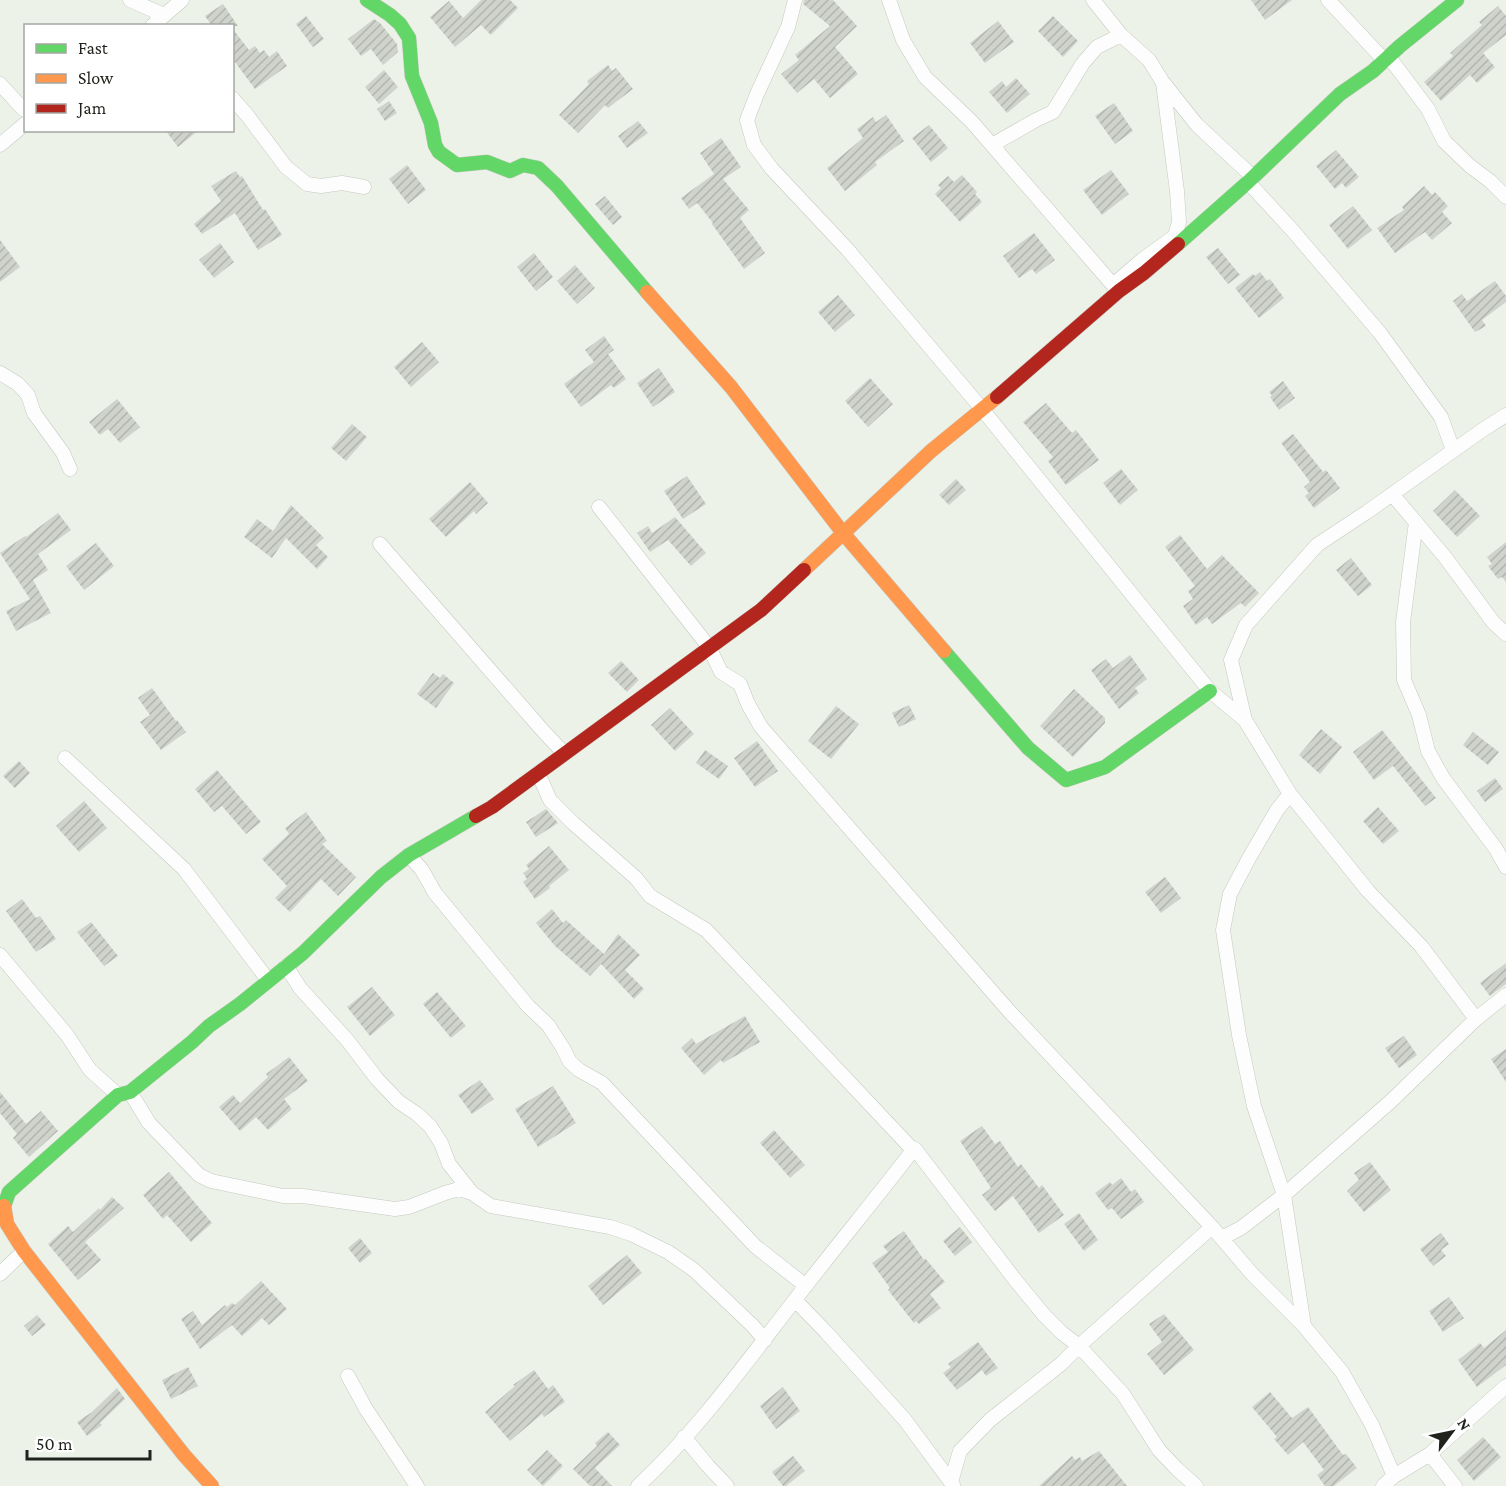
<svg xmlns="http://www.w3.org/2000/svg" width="1506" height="1486" viewBox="0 0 1506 1486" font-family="'Crimson Pro',serif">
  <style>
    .building { fill: url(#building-hatch) }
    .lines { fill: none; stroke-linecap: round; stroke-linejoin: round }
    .street-casing { stroke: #c5c9c1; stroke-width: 15 }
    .fast-casing { stroke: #c5c9c1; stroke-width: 15 }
    .slow-casing { stroke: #c5c9c1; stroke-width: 15 }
    .jam-casing { stroke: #c5c9c1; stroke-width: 15 }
    .street { stroke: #fcfdfc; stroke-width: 14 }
    .fast { stroke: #63d668; stroke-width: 14 }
    .slow { stroke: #ff974d; stroke-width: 14 }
    .jam { stroke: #b3261e; stroke-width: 14 }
  </style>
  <defs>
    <pattern id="building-hatch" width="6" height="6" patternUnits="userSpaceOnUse" patternTransform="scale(1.5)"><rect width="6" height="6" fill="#cfd3cb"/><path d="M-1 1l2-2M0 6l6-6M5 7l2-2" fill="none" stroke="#b1b5ae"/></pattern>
  </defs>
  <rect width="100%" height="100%" fill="#edf2e8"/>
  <path class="building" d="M481 0H510L518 8 491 35 481 25 455 47 430 17 449 1 463 18Z
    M804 0H833L857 26 835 47 858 74 830 98 814 79 797 93 781 74 799 60 795 55 830 26 803 4Z
    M1251 0H1292L1265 20Z
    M223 4 238 26H212L205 16Z
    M1498 6 1506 16V35L1483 53 1495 67 1477 83 1470 75 1441 101 1424 82 1453 56 1450 53 1482 25 1479 22Z
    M306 16 324 39 313 47 296 24Z
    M1053 16 1078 41 1063 57 1038 31Z
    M374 19 380 23 397 44 398 52 383 65 371 49 361 56 348 39Z
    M998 21 1014 42 985 63 970 43Z
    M232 28 249 50 255 46 260 53 264 50 269 57 277 51 287 66 255 89 232 58Z
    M608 65 612 71 616 68 633 89 608 108 605 105 578 133 559 115 589 84 587 81Z
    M384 70 398 87 379 104 365 87Z
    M1016 78 1030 94 1007 113 989 92 1002 81 1006 87Z
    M389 101 397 113 385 121 377 109Z
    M1114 103 1133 131 1115 144 1095 116Z
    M886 115 904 141 875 162 877 165 845 191 827 168 863 138 857 129 873 117 876 122Z
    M638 121 648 133 627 148 618 136Z
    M929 125 948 148 931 162 912 138Z
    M165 130H199L178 147Z
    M721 138 741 167 723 179 749 210 740 218 765 253 744 269 712 224 713 223 697 203 689 209 681 198 714 174 700 153Z
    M1336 150 1359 177 1346 188 1342 183 1335 189 1316 166Z
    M407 165 426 190 408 204 389 179Z
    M1111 170 1129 194 1102 215 1083 190Z
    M236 171 240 177 242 176 263 210 265 209 282 235 258 250 235 213 202 234 194 224 221 201 211 186Z
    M962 175 977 192 975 194 982 202 960 222 935 194 941 188 938 185 948 176 954 182Z
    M1424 186 1432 195 1435 192 1448 206 1442 212 1452 223 1432 240 1425 232 1395 253 1377 228 1404 210 1402 207Z
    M605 196 622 217 613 225 595 204Z
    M1353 206 1372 230 1348 249 1329 225Z
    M1034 233 1055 260 1036 274 1032 269 1019 278 1003 256Z
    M0 240 20 267 0 282Z
    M220 243 234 262 214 278 199 260Z
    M1218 248 1240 275 1228 284 1206 257Z
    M534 253 553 277 536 291 517 267Z
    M575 265 595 288 577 304 557 281Z
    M1260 272 1267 281 1270 279 1284 298 1259 318 1235 288 1253 274 1255 276Z
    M1495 281 1506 296V302L1482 320 1486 326 1475 332 1453 301 1462 294 1467 301Z
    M838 295 855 315 835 332 818 312Z
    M604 336 614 350 608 354 626 379 614 388 611 385 581 407 564 384 594 362 585 350Z
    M422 342 439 362 411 387 394 367Z
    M659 368 675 392 653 407 637 383Z
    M870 378 893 404 868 427 845 401Z
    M1283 381 1295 398 1279 410 1270 397 1272 395 1269 392Z
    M117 399 140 427 120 443 108 429 100 435 89 422Z
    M1046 403 1072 433 1076 430 1099 460 1066 485 1048 461 1053 457 1023 422Z
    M352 424 367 437 346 461 331 448Z
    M1293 434 1323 472 1326 470 1340 488 1314 508 1305 496 1309 493 1304 487 1310 482 1281 443Z
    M1121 469 1138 490 1120 505 1103 483Z
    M687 476 706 504 683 519 664 491Z
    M956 479 966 490 949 505 939 495Z
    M470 482 488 503 476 514 474 511 446 537 429 519Z
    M1455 490 1480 516 1457 537 1433 511Z
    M291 505 324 538 316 545 328 557 317 569 286 538 272 558 244 537 257 519 273 531Z
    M58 513 71 530 38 554 48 570 33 580 51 613 16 631 6 611 30 599 0 553 25 536 26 537Z
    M675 517 706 553 691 566 668 540 650 552 637 533 648 526 652 533Z
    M1180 535 1207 569 1222 555 1259 593 1245 607 1241 603 1212 624 1207 617 1196 625 1183 606 1193 599 1188 591 1195 586 1165 547Z
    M1506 542V582L1502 577 1498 579 1488 566 1492 564 1487 557Z
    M96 543 114 566 84 590 66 566Z
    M1351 558 1372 585 1358 596 1336 570Z
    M1130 655 1147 679 1135 688 1139 693 1119 709 1091 670 1106 659 1113 668Z
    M621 661 639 680 627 692 608 673Z
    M433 673 440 678 443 674 454 683 436 708 417 694Z
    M152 688 176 721 177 720 186 732 161 750 140 722 150 715 138 698Z
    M1074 689 1105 718V723L1073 757 1040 726Z
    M909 705 916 719 899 727 892 713Z
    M836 706 859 724 831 759 808 741Z
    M670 708 694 734 675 751 651 725Z
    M1321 729 1342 747 1320 774 1299 755Z
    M1382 730 1436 798 1425 806 1393 766 1374 780 1353 752Z
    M1473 732 1499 752 1488 765 1463 745Z
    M757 741 778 771 755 787 734 758Z
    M705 750 728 766 719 779 696 763Z
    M19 761 30 773 15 788 3 776Z
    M217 770 261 822 246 834 222 806 214 812 195 789Z
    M1495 778 1503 789 1485 802 1477 791Z
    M84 801 107 828 79 852 56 826Z
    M1378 807 1399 831 1383 844 1363 821Z
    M546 809 558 823 536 837 526 822Z
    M306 812 327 841 322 844 356 877 338 896 321 879 290 912 275 898 287 886 262 859 289 834 285 828Z
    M549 846 569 870 549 886 550 888 535 899 523 882 527 879 523 873 529 869 526 865Z
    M1165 877 1181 898 1161 913 1145 892Z
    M22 899 36 918 40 916 56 939 36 952 6 911Z
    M552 909 563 923 566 920 604 954 618 934 640 955 625 970 644 989 634 999 601 964 590 976 555 946 536 923Z
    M91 922 118 956 104 966 77 932Z
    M1506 963V984L1490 996 1480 983Z
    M372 987 395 1015 370 1036 347 1007Z
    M437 992 466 1026 451 1038 423 1004Z
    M745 1016 760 1042 723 1063 721 1060 704 1075 681 1048 692 1038 696 1044Z
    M1404 1036 1417 1055 1399 1068 1385 1048Z
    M1506 1049V1082L1491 1059Z
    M289 1057 308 1081 284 1099 292 1109 268 1130 256 1117 240 1131 219 1107 233 1095 240 1103 268 1077 266 1074Z
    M480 1080 494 1099 472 1114 458 1095Z
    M553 1086 576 1123 538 1147 515 1109Z
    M0 1092 26 1124 41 1111 58 1131 29 1157 13 1138 17 1134 0 1113Z
    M982 1126 995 1144 1000 1141 1018 1167 1021 1164 1039 1188 1042 1185 1064 1215 1039 1233 1013 1196 995 1211 982 1195 991 1188 960 1141Z
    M774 1130 805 1165 790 1178 760 1143Z
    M1370 1162 1391 1190 1364 1212 1347 1191 1359 1180 1354 1173Z
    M169 1172 212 1223 191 1242 167 1215 163 1219 143 1195Z
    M1121 1178 1131 1192 1135 1189 1144 1202 1121 1219 1112 1208 1108 1210 1095 1193 1110 1182 1112 1185Z
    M112 1197 124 1208 85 1242 101 1260 78 1280 48 1244 68 1226 73 1232 99 1208 100 1210Z
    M1079 1213 1098 1240 1084 1251 1064 1224Z
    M960 1227 972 1242 955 1256 943 1241Z
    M904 1231 924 1260 925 1258 945 1282 930 1294 941 1308 919 1324 916 1321 914 1323 888 1290 890 1288 872 1263 888 1252 883 1246Z
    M1441 1233 1449 1244 1441 1250 1446 1256 1433 1266 1420 1249Z
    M360 1238 372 1253 360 1263 348 1248Z
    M627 1255 642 1273 603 1305 588 1286Z
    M261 1281 287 1309 269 1325 262 1318 242 1336 232 1325 200 1349 181 1319 193 1311 202 1325 225 1305 227 1307 232 1303 235 1305Z
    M1449 1297 1464 1318 1443 1332 1429 1311Z
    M1164 1314 1194 1350 1164 1375 1147 1354 1162 1342 1149 1324Z
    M37 1315 46 1325 32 1336 24 1326Z
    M1506 1330V1365L1477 1387 1458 1360 1480 1343 1484 1348Z
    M978 1342 998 1368 986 1376 982 1370 957 1390 943 1373 951 1367 948 1364Z
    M188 1367 198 1386 171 1399 162 1380Z
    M534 1370 548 1389 553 1385 565 1402 544 1417 542 1414 510 1441 485 1412 515 1386 513 1385Z
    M783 1387 800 1411 776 1429 760 1406Z
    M117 1388 125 1399 100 1423 102 1425 87 1436 77 1422 92 1412Z
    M1270 1392 1292 1418 1308 1407 1343 1455 1346 1454 1357 1468 1334 1486H1325L1317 1475 1324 1470 1303 1442 1288 1455 1274 1439 1277 1437 1252 1407Z
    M608 1432 620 1445 595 1468 612 1486H590L573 1469 597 1446 595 1443Z
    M1483 1437 1501 1457 1474 1481 1457 1460Z
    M547 1450 563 1466 543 1486 527 1470Z
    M1099 1451 1127 1486H1039L1072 1456 1075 1460 1080 1457 1082 1461Z
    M793 1456 805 1471 786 1486H783L772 1472Z"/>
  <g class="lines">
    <g class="street-casing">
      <path id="street" d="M130 0 164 15
        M795 0 788 27 757 94 747 120 754 145 772 169 848 250 982 409 1210 691 1245 720
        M889 0 903 40 925 77 972 122 1113 285 1119 291
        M1093 0 1121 35 1149 60 1162 81 1197 125 1253 177
        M1328 0 1385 61
        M152 26 182 0
        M1389 57 1428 109 1444 141 1470 166 1490 181 1506 197
        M0 84 23 109 26 110
        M232 98 247 115 286 167 307 184 321 186 342 183 364 187
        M0 145 26 123
        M992 145 1036 120 1053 112 1083 63 1097 47 1121 35
        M1248 182 1293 231 1380 333 1441 417 1453 450
        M1113 285 1142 260 1175 236 1179 222 1177 191 1163 83
        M0 373 18 384 28 395 34 413 63 453 70 469
        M1392 494 1445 557 1493 622 1506 634
        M599 507 709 647 721 672 740 684 748 704 761 727 1009 1011 1212 1227 1253 1275 1304 1326 1342 1372 1372 1425 1394 1476
        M1416 522 1403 622 1404 680 1419 715 1428 751 1443 778 1496 849 1506 867
        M380 544 544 732 564 753
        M65 758 184 869 268 980
        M538 773 550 800 573 823 636 878 650 896 706 930 913 1150 915 1149 1016 1281 1044 1315 1062 1333 1079 1346 1123 1394 1159 1450 1177 1469 1196 1486
        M1290 794 1277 810 1248 860 1230 894 1223 930 1239 1035 1254 1106 1284 1195 1304 1326
        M409 855 422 870 435 893 528 1006 548 1025 563 1048 570 1062 579 1070 602 1083 755 1246 806 1286
        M0 955 67 1035 90 1070 118 1095
        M286 966 300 988 348 1041 377 1079 399 1102 417 1114 430 1126 441 1143 449 1164 472 1193 491 1206 610 1227 631 1234 668 1252 694 1270 752 1325 765 1340
        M1476 1019 1421 946 1368 891 1290 794 1245 720 1231 660 1246 625 1317 545 1367 512 1481 431 1506 415
        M130 1092 149 1123 199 1175 211 1181 283 1196H303L395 1209 409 1207 445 1193 459 1189 472 1193
        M1222 1238 1241 1228 1284 1195 1390 1102 1476 1019 1506 995
        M0 1274 24 1251
        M795 1300 826 1332 905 1420 953 1485
        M348 1376 366 1409 417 1486
        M684 1437 708 1466 727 1486
        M1430 1454 1455 1486
        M951 1482 960 1451 990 1420 1061 1364 1079 1346 1212 1227
        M638 1486C696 1432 745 1364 794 1301 833 1250 874 1201 913 1150
        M1383 1486 1394 1476 1430 1454 1506 1386"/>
    </g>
    <g class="fast-casing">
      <path id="fast" d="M367 0 390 15 400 24 409 38 412 76 431 123 435 145 439 152 457 165 487 162 510 171 523 165 538 168 557 186 647 292
        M1178 244 1248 182 1340 94 1373 71 1400 46 1457 0
        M944 651 1028 748 1066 780 1105 767 1210 691
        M4 1206 9 1192 118 1095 130 1092 192 1042 209 1026 240 1004 303 953 381 877 409 855 476 816"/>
    </g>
    <g class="slow-casing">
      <path id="slow" d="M647 292 731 387 843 533 944 651
        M804 570 931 451 997 397
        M4 1206 7 1224 24 1251 184 1455 212 1486"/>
    </g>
    <g class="jam-casing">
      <path id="jam" d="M997 397 1119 291 1144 273 1178 244
        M476 816 492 807 761 610 804 570"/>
    </g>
    <use href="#street" class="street"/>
    <use href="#fast" class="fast"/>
    <use href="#slow" class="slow"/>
    <use href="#jam" class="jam"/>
  </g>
  <rect x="24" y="24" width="210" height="108" fill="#ffffff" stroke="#a5a7a4" stroke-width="1.5"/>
  <rect x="36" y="44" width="30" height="9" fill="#63d668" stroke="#a5a7a4" stroke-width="1.5"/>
  <text x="78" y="54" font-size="18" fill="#1f231c">Fast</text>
  <rect x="36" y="74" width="30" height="9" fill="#ff974d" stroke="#a5a7a4" stroke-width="1.5"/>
  <text x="78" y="84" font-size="18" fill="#1f231c">Slow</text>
  <rect x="36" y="104" width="30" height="9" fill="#b3261e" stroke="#a5a7a4" stroke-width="1.5"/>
  <text x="78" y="114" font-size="18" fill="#1f231c">Jam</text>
  <g transform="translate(1452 1432) rotate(58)" stroke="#ffffff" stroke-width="4.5" paint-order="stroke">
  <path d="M0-4.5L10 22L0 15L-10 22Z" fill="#1f231c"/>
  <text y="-9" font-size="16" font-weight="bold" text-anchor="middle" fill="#1f231c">N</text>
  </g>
  <path d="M27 1450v9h123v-9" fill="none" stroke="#1f231c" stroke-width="3"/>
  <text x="36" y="1450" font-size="18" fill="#1f231c" stroke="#ffffff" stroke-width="4.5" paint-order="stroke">50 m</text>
</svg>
